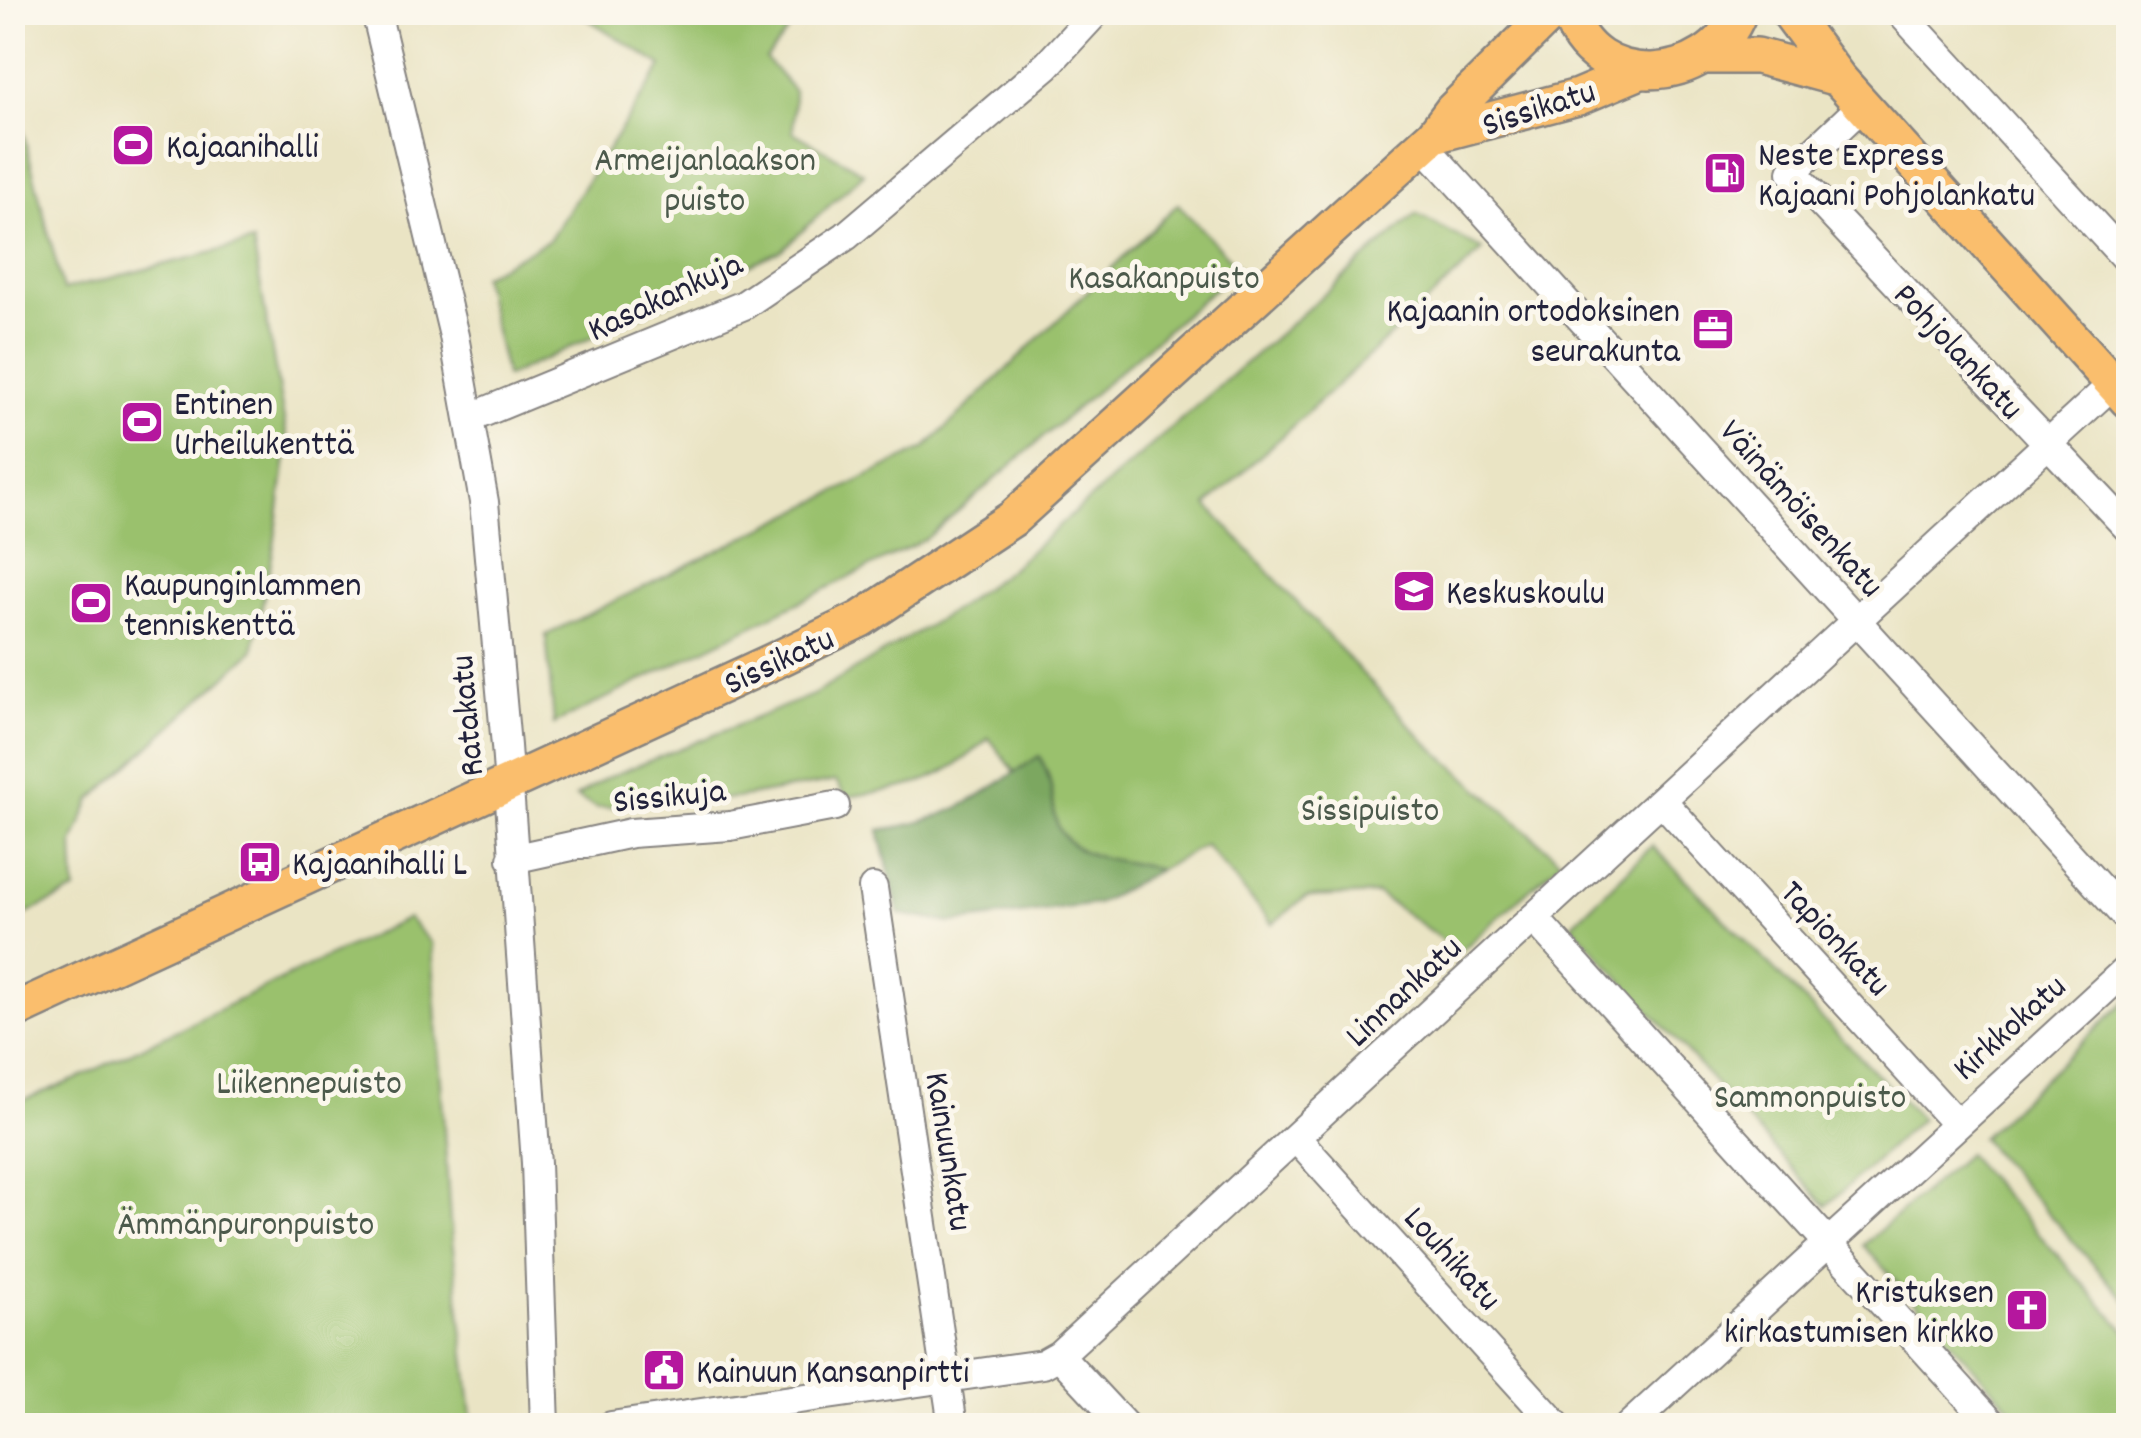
<svg xmlns="http://www.w3.org/2000/svg" width="2141" height="1438" viewBox="0 0 2141 1438" font-family="Dekko,sans-serif">
  <style>
    .green { fill: #9ac16d; stroke: #5e7254; stroke-width: 2.5 }
    .forest { fill: #7ba760; stroke: #4e644e; stroke-width: 2.5 }
    .lines { fill: none; stroke-linecap: round; stroke-linejoin: round }
    .minor-casing { stroke: #868380; stroke-width: 32 }
    .major-casing { stroke: #868380; stroke-width: 40 }
    .minor { stroke: #fff; stroke-width: 28 }
    .major { stroke: #fabe6d; stroke-width: 35 }
    .labels { text-anchor: middle; stroke-width: 10; stroke-linejoin: round; paint-order: stroke }
    .street-label { font-size: 35px; fill: #22223b; stroke: #fbf7ec }
    .poi-label { font-size: 35px; fill: #22223b; stroke: #fbf7ec; text-anchor: start }
    .park-label { font-size: 35px; fill: #4c5a4c; stroke: #fbf7ec }
  </style>
  <rect width="100%" height="100%" fill="#fbf7ec"/>
  <filter id="ink" filterUnits="userSpaceOnUse"><feTurbulence type="fractalNoise" baseFrequency=".01" numOctaves="2"/><feDisplacementMap in="SourceGraphic" scale="20" xChannelSelector="R" yChannelSelector="G"/><feConvolveMatrix kernelMatrix="1 2 1 2 8 2 1 2 1" color-interpolation-filters="sRGB"/></filter>
  <filter id="wash" filterUnits="userSpaceOnUse"><feTurbulence type="fractalNoise" baseFrequency=".0048" numOctaves="4" result="noise"/><feDisplacementMap in="SourceGraphic" scale="40" xChannelSelector="R" yChannelSelector="G"/><feGaussianBlur stdDeviation="2.25" result="paint"/><feColorMatrix in="noise" values="0 0 0 0 0 0 0 0 0 0 0 0 0 0 0 0 0 1.4 0 .05"/><feComposite in="paint" operator="in"/></filter>
  <g filter="url(#wash)">
    <rect width="100%" height="100%" fill="#eae4c4"/>
    <path class="green" d="M578 13H802L766 59 794 91 793 132 864 173 782 250 506 377 482 276 549 240 662 66Z
      M13 92 63 290 253 242 288 443 274 546 253 651 91 800 73 843 75 891 13 920Z
      M1178 204 1238 268 926 539 554 724 546 635 925 448Z
      M1416 214 1483 250 1207 505 1424 740 1561 861 1460 952 1378 894 1306 897 1272 924 1205 845 1159 870C1123 857 1064 864 1055 816 1052 795 1052 775 1039 757L1015 772 989 738C942 783 909 788 846 797L836 781 736 798 597 808 576 797 606 778 813 695 954 610 1009 570Z
      M1652 846 1921 1119 1826 1206 1572 925Z
      M408 918 432 944 450 1222 473 1425H13V1104L74 1080Z
      M2128 999V1303L1981 1138Z
      M1967 1154 2128 1334V1425H2026L1863 1245Z"/>
    <path class="forest" d="M1039 756C1051 775 1052 795 1055 816 1064 864 1123 857 1159 870L1097 904 951 923 899 914 879 830C952 821 980 795 1039 756Z"/>
  </g>
  <g filter="url(#ink)">
    <g class="lines">
      <g class="minor-casing">
        <path id="minor" d="M376 12 454 336 484 502 506 746 536 1163 545 1426
          M1900 12 2128 261
          M1864 104 1792 172 2128 528
          M1423 145 2128 919
          M470 418 744 305 846 236 1047 65 1096 12
          M1663 802 1956 1123
          M512 859 631 833 730 826 835 806
          M873 888 953 1426
          M1534 918 1994 1426
          M1296 1138 1557 1426
          M1059 1355 1125 1426
          M611 1426 1043 1364 1059 1355 2128 370
          M1629 1426 2128 968"/>
      </g>
      <g class="major-casing">
        <path id="major" d="M1569 12C1591 94 1711 87 1739 12
          M1789 12 1838 78 2128 400
          M1705 56H1757L1838 78
          M1434 135 1578 97 1640 71
          M12 1012 774 661 861 619 1012 519 1434 135 1452 111 1552 12"/>
      </g>
      <use href="#minor" class="minor"/>
      <use href="#major" class="major"/>
    </g>
  </g>
  <defs>
    <g id="stadium-square" transform="scale(2.25)"><rect x="-9" y="-9" width="18" height="18" rx="4" fill="#b5179e" stroke="#fbf7ec"/><path d="M0-5a6.5 5 0 1 0 0 10a6.5 5 0 1 0 0-10ZM-3.5-1.8h7v3.6h-7Z" fill="#fff"/></g>
    <g id="fuel-square" transform="scale(2.25)"><rect x="-9" y="-9" width="18" height="18" rx="4" fill="#b5179e" stroke="#fbf7ec"/><path d="M-5.5-6h7V0h2V4h1.3V-2.5L3-4.5l.8-.8L6-3V5H2.5V1h-1V6h-7ZM-4.2-4.7v3.2H.2V-4.7Z" fill="#fff"/></g>
    <g id="office-square" transform="scale(2.25)"><rect x="-9" y="-9" width="18" height="18" rx="4" fill="#b5179e" stroke="#fbf7ec"/><path d="M-6-3h4V-5.5h4V-3h4V5H-6ZM-1-4.5V-3h2v-1.5ZM-6 0V1H6V0Z" fill="#fff"/></g>
    <g id="school-square" transform="scale(2.25)"><rect x="-9" y="-9" width="18" height="18" rx="4" fill="#b5179e" stroke="#fbf7ec"/><path d="M0-5L7-2L0 1L-7-2ZM-4 1L0 2.5L4 1V4Q0 6-4 4Z" fill="#fff"/></g>
    <g id="bus-square" transform="scale(2.25)"><rect x="-9" y="-9" width="18" height="18" rx="4" fill="#b5179e" stroke="#fbf7ec"/><path d="M-5-6H5V4H4V6H2V4H-2V6H-4V4H-5ZM-3.5-4V0h7V-4ZM-3.5 1.2v1.5H-2V1.2ZM2 1.2v1.5H3.5V1.2Z" fill="#fff"/></g>
    <g id="church-square" transform="scale(2.25)"><rect x="-9" y="-9" width="18" height="18" rx="4" fill="#b5179e" stroke="#fbf7ec"/><path d="M-1.2-6h2.4v3.5h3.3v2.4h-3.3V6h-2.4V-.1h-3.3v-2.4h3.3Z" fill="#fff"/></g>
    <g id="civic-square" transform="scale(2.25)"><rect x="-9" y="-9" width="18" height="18" rx="4" fill="#b5179e" stroke="#fbf7ec"/><path d="M-.6-6.5H3V-4.5H.6V-3L4-1V1h2V6H-6V1h2V-1L-.6-3ZM-1.2 2.5V6h2.4V2.5Z" fill="#fff"/></g>
  </defs>
  <g fill-rule="evenodd">
    <use href="#stadium-square" x="133" y="145"/>
    <use href="#fuel-square" x="1725" y="173"/>
    <use href="#office-square" x="1713" y="329"/>
    <use href="#stadium-square" x="142" y="422"/>
    <use href="#school-square" x="1414" y="591"/>
    <use href="#stadium-square" x="91" y="603"/>
    <use href="#bus-square" x="260" y="862"/>
    <use href="#church-square" x="2027" y="1310"/>
    <use href="#civic-square" x="664" y="1370"/>
  </g>
  <g class="labels">
    <g class="street-label">
      <text transform="translate(1538 106) rotate(-18)" y="12">Sissikatu</text>
      <text transform="translate(664 295) rotate(-25)" y="12">Kasakankuja</text>
      <text transform="translate(1960 350) rotate(47)" y="12">Pohjolankatu</text>
      <text transform="translate(1803 507) rotate(48)" y="12">Väinämöisenkatu</text>
      <text transform="translate(778 659) rotate(-25)" y="12">Sissikatu</text>
      <text transform="translate(465 716) rotate(-95)" y="12">Ratakatu</text>
      <text transform="translate(669 794) rotate(-6)" y="12">Sissikuja</text>
      <text transform="translate(1837 937) rotate(47)" y="12">Tapionkatu</text>
      <text transform="translate(1402 990) rotate(-43)" y="12">Linnankatu</text>
      <text transform="translate(2008 1026) rotate(-42)" y="12">Kirkkokatu</text>
      <text transform="translate(951 1151) rotate(81)" y="12">Kainuunkatu</text>
      <text transform="translate(1454 1257) rotate(48)" y="12">Louhikatu</text>
    </g>
    <g class="poi-label">
      <text x="166" y="157">Kajaanihalli</text>
      <text x="1758" y="165">Neste Express<tspan x="1758" dy="40">Kajaani Pohjolankatu</tspan></text>
      <text x="1680" y="321" text-anchor="end">Kajaanin ortodoksinen<tspan x="1680" dy="40">seurakunta</tspan></text>
      <text x="174" y="414">Entinen<tspan x="174" dy="40">Urheilukenttä</tspan></text>
      <text x="124" y="595">Kaupunginlammen<tspan x="124" dy="40">tenniskenttä</tspan></text>
      <text x="1446" y="603">Keskuskoulu</text>
      <text x="292" y="874">Kajaanihalli L</text>
      <text x="1994" y="1302" text-anchor="end">Kristuksen<tspan x="1994" dy="40">kirkastumisen kirkko</tspan></text>
      <text x="696" y="1382">Kainuun Kansanpirtti</text>
    </g>
    <g class="park-label">
      <text x="705" y="170">Armeijanlaakson<tspan x="705" dy="40">puisto</tspan></text>
      <text x="1164" y="288">Kasakanpuisto</text>
      <text x="1370" y="820">Sissipuisto</text>
      <text x="309" y="1093">Liikennepuisto</text>
      <text x="1810" y="1107">Sammonpuisto</text>
      <text x="246" y="1234">Ämmänpuronpuisto</text>
    </g>
  </g>
  <rect width="2141" height="1438" fill="none" stroke="#fbf7ec" stroke-width="50"/>
</svg>
